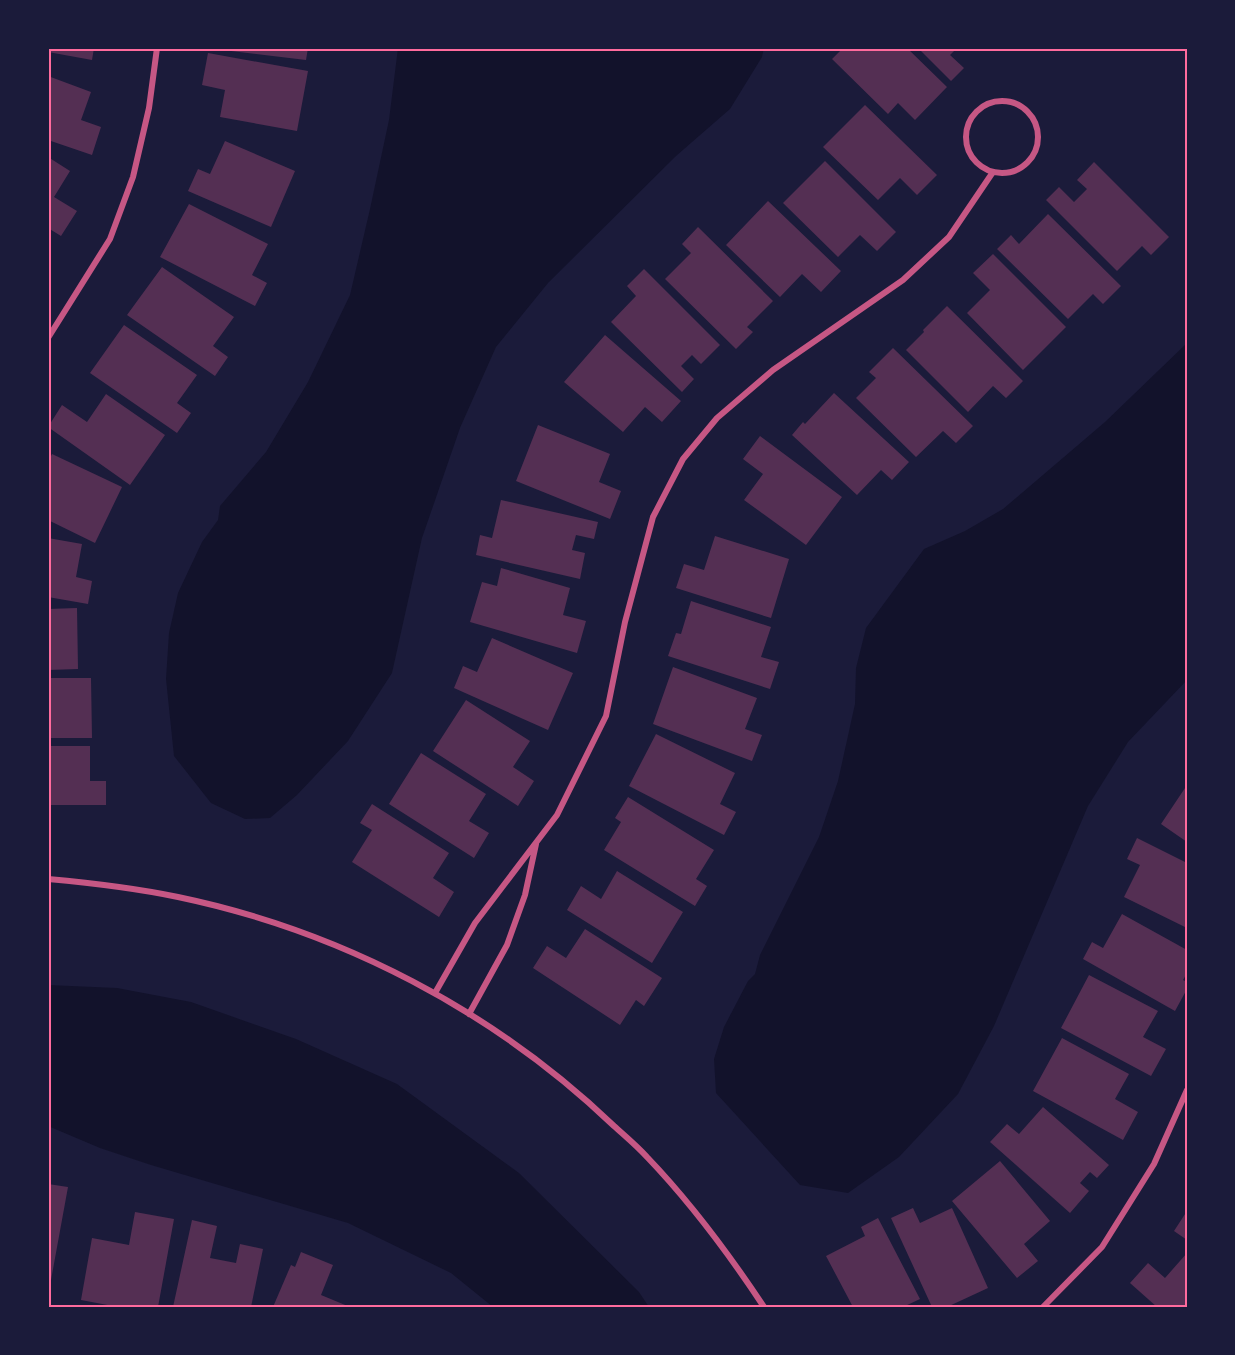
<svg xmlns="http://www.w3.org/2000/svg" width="1235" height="1355" viewBox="0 0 1235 1355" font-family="Manrope,sans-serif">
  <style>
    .water { fill: #12122b }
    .building { fill: #542f53 }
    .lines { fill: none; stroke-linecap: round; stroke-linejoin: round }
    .minor { stroke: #c65784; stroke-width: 6 }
    .neatline { fill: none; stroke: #ff6b9d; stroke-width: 2 }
  </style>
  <rect width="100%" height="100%" fill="#1b1b3a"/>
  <path class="water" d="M398 48H764L762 57 730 109 676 156 548 283 496 347 460 428 422 538 392 673 348 741 297 795 270 818 245 819 211 803 174 756 166 679 169 633 178 593 202 542 218 520 220 506 266 452 308 382 350 295 370 209 389 120Z
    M1187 343V680L1128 742 1088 806 994 1026 958 1094 899 1157 848 1193 800 1185 716 1093 714 1059 724 1027 748 981 755 974 760 955 819 837 838 781 855 704 856 668 866 628 924 549 965 531 1003 509 1105 422Z
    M48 985 117 988 191 1002 296 1039 397 1084 519 1173 639 1292 649 1307H493L451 1273 348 1223 151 1165 100 1148 48 1126Z"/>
  <path class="building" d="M48 48H94L92 60 48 52Z
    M232 48H308L306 60 231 51Z
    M843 48H907L947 87 915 120 898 103 888 114 832 59Z
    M918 48H957L950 55 964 68 951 81Z
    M208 53 308 71 297 131 220 117 225 90 202 85Z
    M48 76 91 92 81 120 101 127 92 155 48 140Z
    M865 105 937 175 917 195 900 178 878 200 823 147Z
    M225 141 295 171 271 227 188 191 198 169 210 174Z
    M48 157 70 171 54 197 77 211 61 236 48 228Z
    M825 161 896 232 877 251 860 235 838 257 783 203Z
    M1094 162 1169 237 1151 255 1142 246 1117 271 1046 200 1059 187 1074 202 1087 189 1077 180Z
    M768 201 841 271 821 292 802 274 780 297 726 245Z
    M189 204 268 244 252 275 267 283 255 306 160 257Z
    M1048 214 1121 286 1103 304 1093 294 1068 319 997 249 1011 235 1019 244Z
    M698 227 773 301 747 327 753 332 736 349 665 279 691 253 682 244Z
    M993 254 1066 327 1023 370 967 313 990 290 973 273Z
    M162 267 234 317 213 346 228 357 215 376 127 315Z
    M644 269 720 345 701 364 692 355 681 366 694 379 682 392 611 322 636 296 627 286Z
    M947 306 1023 381 1006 398 993 386 968 412 906 350 924 332 923 330Z
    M124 325 197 375 177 403 191 413 177 433 90 373Z
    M605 335 681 401 662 422 645 407 623 432 564 382Z
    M893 348 973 426 956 443 943 431 916 457 856 398 876 378 869 372Z
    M834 393 909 462 892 480 881 470 857 495 792 435 803 422 805 424Z
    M106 394 165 435 130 485 48 427 62 405 87 422Z
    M538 425 610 454 599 482 621 491 610 519 516 481Z
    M760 436 842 497 806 545 744 500 763 474 743 459Z
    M52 454 122 487 95 543 48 520V462Z
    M501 500 598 522 594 539 576 535 572 550 585 553 580 579 476 555 480 535 492 538Z
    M715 536 789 559 771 618 676 588 684 564 704 570Z
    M48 538 82 544 76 577 92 581 88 604 48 597Z
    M501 568 570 588 563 615 586 621 577 653 470 622 482 582 497 586Z
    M691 601 771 627 761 657 779 662 770 689 668 656 676 633 681 634Z
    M77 608 78 669 48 670V609Z
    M492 638 573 673 548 730 454 688 463 666 477 672Z
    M673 667 757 698 745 729 762 735 752 761 653 724Z
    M48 678H91L92 738H48Z
    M466 700 530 741 513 767 534 781 518 806 433 751Z
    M656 734 735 773 720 804 736 812 724 835 629 786Z
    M48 746H90V781H106V805H48Z
    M421 753 486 794 469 821 489 833 474 858 389 804Z
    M1187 785V842L1161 824Z
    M628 797 714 850 696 879 707 886 695 906 604 850 621 822 615 818Z
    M372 804 449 853 433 878 454 892 439 917 352 862 372 830 360 823Z
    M1137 838 1187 863V928L1124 897 1140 865 1127 859Z
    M617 871 683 912 652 963 567 910 581 886 601 899Z
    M1122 914 1187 950V973L1183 980 1187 982V989L1175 1011 1083 959 1092 942 1103 948Z
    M585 929 662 978 644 1006 636 1000 620 1025 533 968 547 946 566 958Z
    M1089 975 1158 1011 1143 1037 1166 1049 1151 1076 1061 1028Z
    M1062 1038 1129 1074 1115 1099 1138 1112 1123 1140 1033 1091Z
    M1043 1107 1109 1165 1097 1178 1090 1172 1080 1183 1089 1191 1070 1213 990 1142 1007 1124 1019 1134Z
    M1000 1161 1050 1221 1024 1244 1038 1261 1017 1278 952 1201Z
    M48 1184 68 1187 49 1291H48Z
    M913 1208 920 1223 952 1208 988 1288 947 1307H932L891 1218Z
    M1187 1211V1240L1174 1231Z
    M135 1212 174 1219 158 1307H118L81 1300 92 1238 129 1245Z
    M878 1218 920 1299 903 1307H853L826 1256 865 1236 861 1227Z
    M192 1220 217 1226 210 1258 236 1263 240 1244 263 1249 251 1307H173Z
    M301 1252 333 1265 321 1295 350 1307H273L291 1265 295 1267Z
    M1187 1253V1307H1157L1130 1283 1148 1263 1165 1278Z"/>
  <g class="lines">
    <path class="minor" d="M966 137a36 36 0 1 1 72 0a36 36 0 1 1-72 0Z
      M48 338 110 239 133 177 149 108 157 48
      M48 879C92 883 135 888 178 897 341 931 494 1011 614 1126 625 1136 637 1146 647 1157 691 1203 729 1254 764 1307
      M435 993 475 923 557 815 606 716 625 622 653 517 683 459 717 418 773 370 903 280 949 237 993 172
      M469 1014 507 945 525 895 536 844
      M1043 1307 1102 1247 1154 1164 1187 1090"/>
  </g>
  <rect width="1235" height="1355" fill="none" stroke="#1b1b3a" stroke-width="99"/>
  <rect x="50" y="50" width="1136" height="1256" class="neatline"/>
</svg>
